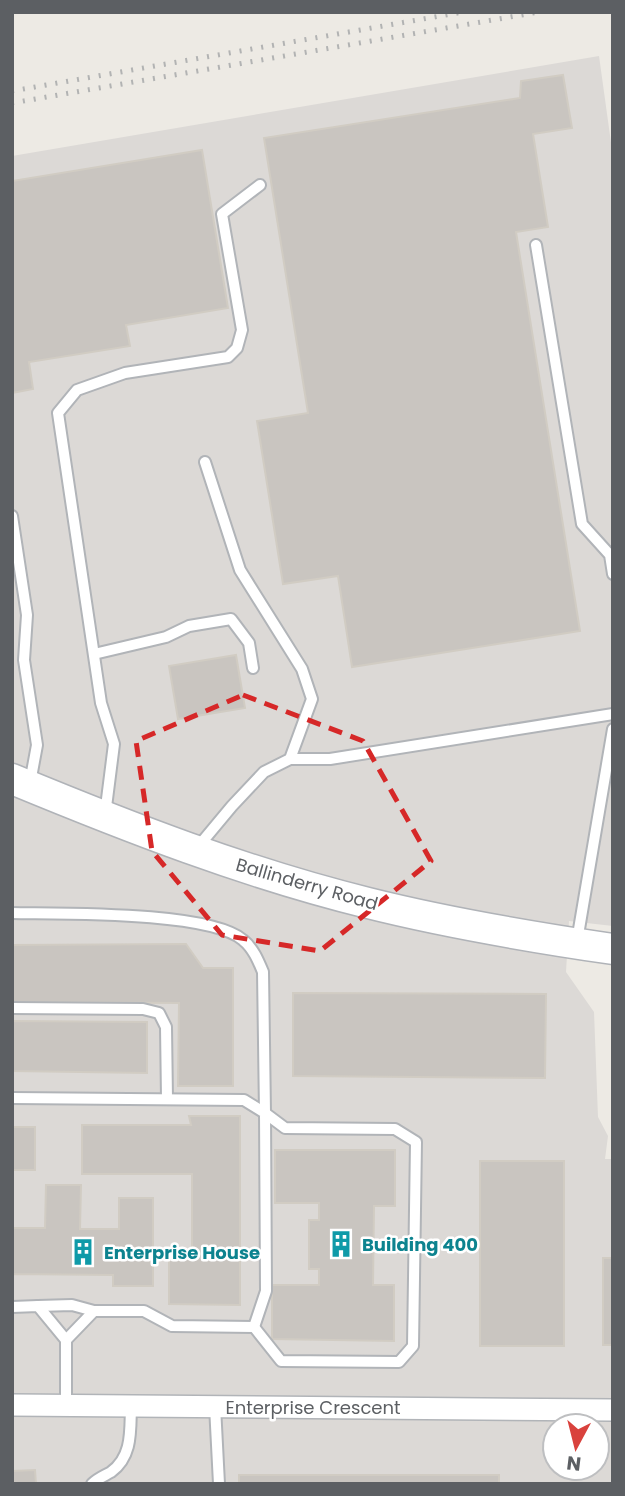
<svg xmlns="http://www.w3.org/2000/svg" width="625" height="1496" viewBox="0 0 625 1496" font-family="Poppins,sans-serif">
  <rect width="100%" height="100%" fill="#edeae4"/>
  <path fill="#dcd9d6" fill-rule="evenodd" d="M599,56L613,157V926L569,921L566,972L594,1012L598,1117L608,1136L605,1159H613V1484H12V156ZM555,1426H597V1468H555Z"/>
  <g fill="#c9c5c0" stroke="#d1ccc3" stroke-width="2">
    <polygon points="563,75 572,128 533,134 548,227 516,232 580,631 352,667 338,576 283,584 257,421 308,413 264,138 520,98 521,81"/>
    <polygon points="202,150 228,308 126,325 130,346 29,362 33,389 12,393 12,181"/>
    <polygon points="236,655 245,708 178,719 169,666"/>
    <polygon points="186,944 203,968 233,968 233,1086 178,1086 179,1003 12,1002 12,945"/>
    <polygon points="293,993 546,994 545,1078 293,1076"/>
    <polygon points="12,1021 147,1022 147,1073 12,1071"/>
    <polygon points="189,1116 240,1116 240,1305 169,1304 169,1258 192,1258 192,1174 82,1174 82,1125 191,1125"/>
    <rect x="12" y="1127" width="23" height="43"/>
    <polygon points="275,1150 395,1150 395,1206 374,1206 373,1285 394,1285 394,1341 272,1339 272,1285 319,1285 319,1269 309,1269 309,1220 319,1220 319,1203 275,1203"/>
    <rect x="480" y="1161" width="84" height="185"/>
    <polygon points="46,1185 81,1185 80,1229 119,1229 119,1198 153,1198 153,1286 113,1286 113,1275 13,1274 12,1286 12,1228 45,1228"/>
    <rect x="603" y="1258" width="10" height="87"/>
    <polygon points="35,1470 36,1484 12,1484 12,1471"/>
    <rect x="239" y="1475" width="260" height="9"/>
  </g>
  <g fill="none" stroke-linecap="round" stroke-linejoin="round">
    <defs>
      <g id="lane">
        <polyline points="536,245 582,524 610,555 613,574"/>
        <polyline points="12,516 27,615 24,660 37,745 30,783"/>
        <polyline points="94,654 166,637 189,626 231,619 249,643 253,668"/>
        <polyline points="290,759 330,759 613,714"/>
        <polyline points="105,815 114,744 101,703 58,413 77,390 125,373 228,357 237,348 242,330 222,214 260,185"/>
        <polyline points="197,848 232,806 264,772 290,759 312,699 302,669 240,570 205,462"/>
        <path d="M12,913C60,914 209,911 243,940C253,948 258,960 263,972L265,1113L285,1128L395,1129L416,1142L413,1346L399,1362L281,1361L254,1327"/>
        <polyline points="577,941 613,729"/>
        <polyline points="12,1008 143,1009 159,1013 166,1027 167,1099"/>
        <polyline points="12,1098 244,1100 265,1113 266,1291 254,1327 172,1326 144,1311 94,1311 66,1340"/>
        <polyline points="38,1306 72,1305 94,1311"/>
        <polyline points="12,1307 38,1306 66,1340 66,1405"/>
        <polyline points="215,1406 219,1484"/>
        <path d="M92,1484C98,1478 104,1476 111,1472C133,1456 130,1430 131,1406"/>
      </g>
      <polyline id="street" points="12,1405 613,1410"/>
      <path id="secondary" d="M12,779C128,827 246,873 368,903C448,923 531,937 613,949"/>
    </defs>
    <use href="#lane" stroke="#b1b4b8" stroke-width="14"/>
    <use href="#street" stroke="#b1b4b8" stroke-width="24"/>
    <use href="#secondary" stroke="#b0b3b8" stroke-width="33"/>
    <use href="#lane" stroke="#fff" stroke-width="10"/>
    <use href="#street" stroke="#fff" stroke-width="21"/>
    <use href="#secondary" stroke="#fff" stroke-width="30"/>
    <g stroke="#b2b3b3" stroke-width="5" stroke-dasharray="2 9" stroke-linecap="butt">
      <polyline points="12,91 463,12"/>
      <polyline points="12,103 539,12"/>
    </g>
  </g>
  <path fill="none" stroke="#d62828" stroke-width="5" stroke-dasharray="14 9" stroke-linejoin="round" d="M243,695L363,741L431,861L320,951L222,935L152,851L136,741Z"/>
  <defs>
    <symbol id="building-bare" viewBox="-9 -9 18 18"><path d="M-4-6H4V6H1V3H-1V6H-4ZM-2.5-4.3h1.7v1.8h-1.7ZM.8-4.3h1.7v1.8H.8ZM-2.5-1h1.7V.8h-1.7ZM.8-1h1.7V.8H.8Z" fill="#0f9aa8" stroke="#fff" stroke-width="2.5" paint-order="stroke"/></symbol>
  </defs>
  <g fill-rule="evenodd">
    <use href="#building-bare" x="322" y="1225" width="38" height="38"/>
    <use href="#building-bare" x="64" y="1233" width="38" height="38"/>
  </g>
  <g text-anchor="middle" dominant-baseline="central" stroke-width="5" stroke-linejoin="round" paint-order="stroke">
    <g font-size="18" fill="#5c5f63" stroke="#fff">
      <text transform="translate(307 884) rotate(16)">Ballinderry Road</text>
      <text x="313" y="1407">Enterprise Crescent</text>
    </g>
    <g font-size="18" font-weight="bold" fill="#0d838f" stroke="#fff" text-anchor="start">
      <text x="362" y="1244">Building 400</text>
      <text x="104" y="1252">Enterprise House</text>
    </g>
  </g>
  <rect width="625" height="1496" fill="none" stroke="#5c5f63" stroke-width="28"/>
  <g transform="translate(576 1447) rotate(187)"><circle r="33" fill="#ffffff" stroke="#bebfc1" stroke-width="2"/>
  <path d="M0-5L12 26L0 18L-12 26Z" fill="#d9423d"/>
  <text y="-10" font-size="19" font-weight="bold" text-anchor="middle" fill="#5c5f63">N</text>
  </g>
</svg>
